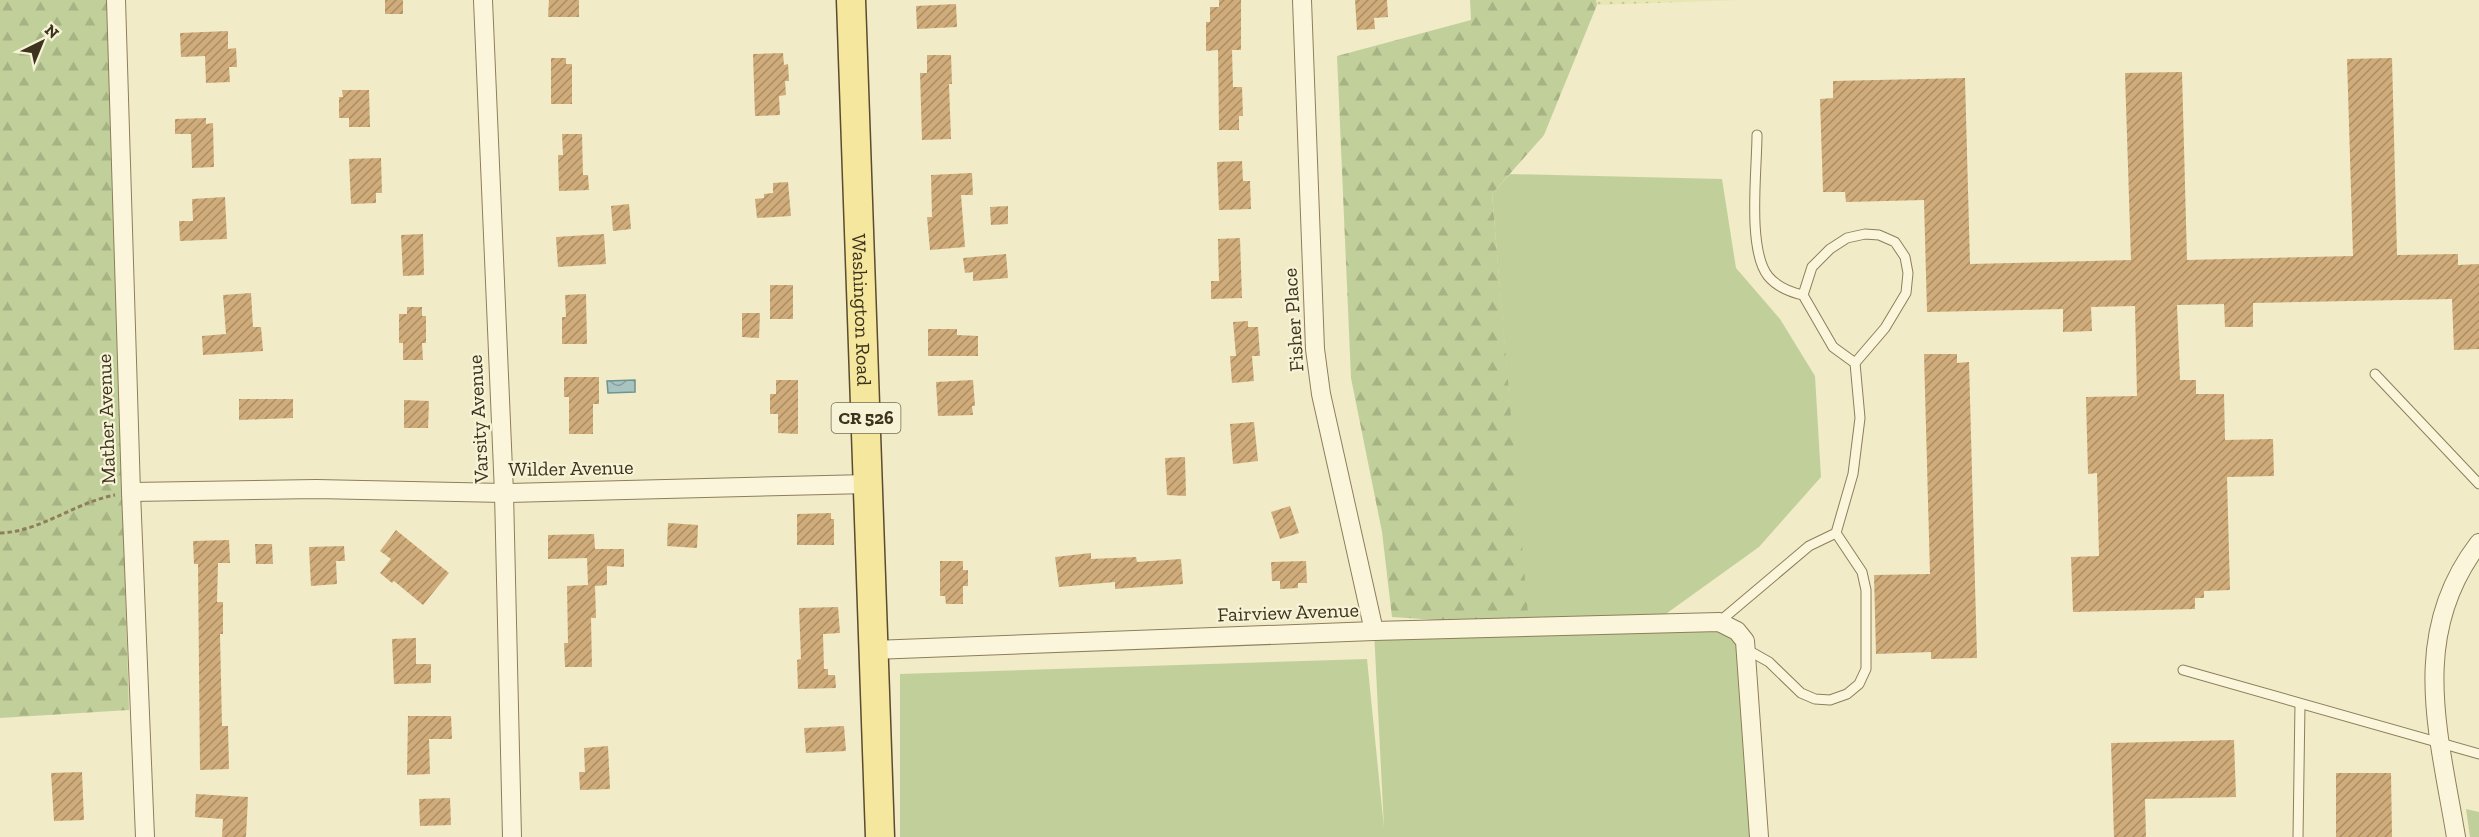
<svg xmlns="http://www.w3.org/2000/svg" width="2479" height="837" viewBox="0 0 2479 837" font-family="'Zilla Slab',serif">
  <defs>
    <pattern id="farmland-dots" width="8" height="8" patternUnits="userSpaceOnUse" patternTransform="scale(1.5)"><rect width="8" height="8" fill="#e7e7b4"/><path d="M2 2h.1M6 6h.1" fill="none" stroke="#c7c79a" stroke-width="1.8" stroke-linecap="round"/></pattern>
    <pattern id="forest-firs" width="22" height="20" patternUnits="userSpaceOnUse" patternTransform="scale(1.5)"><rect width="22" height="20" fill="#c1d09a"/><path d="M5 1l3.5 6h-7zM16 11l3.5 6h-7z" fill="#a7b384"/></pattern>
    <pattern id="water-waves" width="16" height="10" patternUnits="userSpaceOnUse" patternTransform="scale(1.5)"><rect width="16" height="10" fill="#a8c4c0"/><path d="M0 5q4-4 8 0t8 0" fill="none" stroke="#8aa09b"/></pattern>
    <pattern id="building-hatch" width="6" height="6" patternUnits="userSpaceOnUse" patternTransform="scale(1.5)"><rect width="6" height="6" fill="#d0ac7b"/><path d="M-1 1l2-2M0 6l6-6M5 7l2-2" fill="none" stroke="#aa8d64"/></pattern>
  </defs>
  <rect width="100%" height="100%" fill="#f1ebc7"/>
  <polygon fill="url(#farmland-dots)" points="1596,0 1739,0 1597,5"/>
  <g fill="#c1d09a">
    <polygon points="1510,174 1722,179 1736,268 1780,319 1815,376 1821,477 1759,547 1656,621 1737,631 1761,837 900,837 900,674 1367,659 1384,828 1374,631 1528,626 1492,194"/>
    <polygon points="2466,809 2479,812 2479,837 2470,837"/>
  </g>
  <g fill="url(#forest-firs)">
    <polygon points="0,0 107,0 129,710 0,718"/>
    <polygon points="1470,0 1596,0 1597,5 1544,135 1492,194 1529,626 1392,617 1382,532 1351,378 1337,56 1471,20"/>
  </g>
  <polygon fill="url(#water-waves)" stroke="#6e9390" stroke-width="1.5" points="635,380 635,392 608,393 607,381"/>
  <g fill="url(#building-hatch)">
    <rect x="385" y="0" width="18" height="14"/>
    <polygon points="549,0 579,0 579,17 548,17"/>
    <polygon points="1219,0 1241,0 1241,50 1232,50 1233,87 1242,87 1243,116 1239,116 1239,130 1219,130 1218,50 1206,51 1206,22 1210,22 1210,7 1219,7"/>
    <polygon points="1355,0 1387,0 1388,17 1374,18 1375,29 1357,30"/>
    <polygon points="956,4 957,27 917,29 916,6"/>
    <polygon points="228,31 228,49 236,48 237,67 229,67 230,82 206,83 205,56 181,57 180,33"/>
    <polygon points="783,53 784,65 788,64 789,81 785,81 786,95 779,96 780,115 755,116 753,54"/>
    <polygon points="927,55 951,55 952,84 949,84 951,139 922,140 920,73 927,73"/>
    <polygon points="551,58 566,58 566,64 572,64 572,104 551,104"/>
    <polygon points="2392,58 2397,255 2458,254 2458,265 2479,264 2479,349 2454,350 2452,299 2253,303 2253,327 2225,327 2224,304 2177,305 2180,380 2196,380 2196,394 2224,394 2225,440 2273,439 2274,476 2227,477 2230,590 2204,591 2204,598 2195,598 2195,609 2073,612 2071,557 2099,556 2097,473 2088,474 2086,397 2137,396 2135,306 2091,307 2092,331 2063,332 2063,309 1927,312 1924,200 1846,202 1845,192 1823,192 1820,99 1833,98 1833,81 1965,78 1970,264 2131,260 2125,73 2182,72 2187,260 2353,256 2347,59"/>
    <polygon points="342,90 369,90 370,127 349,127 349,118 339,118 339,97 343,97"/>
    <polygon points="206,118 206,124 213,123 214,167 192,168 191,134 175,134 175,119"/>
    <polygon points="562,134 582,134 583,175 588,175 589,190 559,191 558,155 563,155"/>
    <polygon points="381,158 382,193 376,193 376,203 351,204 349,159"/>
    <polygon points="1242,161 1243,181 1250,181 1251,209 1219,210 1217,162"/>
    <polygon points="972,173 973,195 961,195 965,247 930,250 927,217 932,217 931,175"/>
    <polygon points="788,182 791,216 757,218 755,199 764,198 764,194 773,193 773,183"/>
    <polygon points="225,197 227,239 180,241 179,221 193,221 192,199"/>
    <polygon points="629,204 631,229 613,231 611,206"/>
    <polygon points="1008,206 1008,224 991,225 990,207"/>
    <polygon points="423,234 424,275 403,276 401,235"/>
    <polygon points="604,234 606,264 558,267 556,237"/>
    <polygon points="1240,238 1242,298 1211,299 1211,281 1219,281 1218,239"/>
    <polygon points="1006,254 1008,278 973,281 973,272 965,273 963,258"/>
    <rect x="770" y="285" width="23" height="34"/>
    <polygon points="251,293 253,327 261,327 263,351 203,355 202,336 226,334 223,295"/>
    <polygon points="586,294 587,344 562,344 562,317 566,317 565,295"/>
    <polygon points="407,307 422,307 422,316 426,316 426,343 422,343 423,360 403,360 403,343 399,343 399,314 407,314"/>
    <polygon points="742,313 760,313 759,338 742,337"/>
    <polygon points="1248,321 1248,327 1258,327 1260,356 1252,356 1254,381 1232,383 1230,356 1236,356 1233,322"/>
    <polygon points="928,329 957,329 957,335 978,336 978,356 928,356"/>
    <polygon points="1924,354 1957,354 1957,363 1969,362 1977,658 1931,659 1931,652 1876,654 1874,575 1930,574"/>
    <polygon points="564,377 599,377 599,404 593,404 593,434 569,434 569,397 564,397"/>
    <polygon points="776,380 798,380 798,434 778,433 778,414 770,414 770,394 776,394"/>
    <polygon points="973,380 975,406 972,406 973,415 938,416 936,382"/>
    <polygon points="239,399 293,399 293,418 239,420"/>
    <polygon points="404,400 429,401 428,428 404,428"/>
    <polygon points="1254,422 1258,461 1233,464 1230,424"/>
    <polygon points="1185,457 1186,496 1167,495 1165,458"/>
    <polygon points="1290,506 1299,533 1280,539 1271,512"/>
    <polygon points="831,513 831,519 834,519 834,545 797,545 797,514"/>
    <polygon points="668,523 698,525 697,548 667,546"/>
    <polygon points="396,530 449,573 423,605 394,581 392,583 380,573 391,559 380,551"/>
    <polygon points="594,534 595,549 624,549 624,567 607,566 607,585 595,586 596,618 591,618 592,667 565,667 564,643 568,643 567,586 588,585 587,558 548,559 548,535"/>
    <polygon points="229,540 230,563 218,563 217,602 223,602 223,634 220,634 222,726 228,726 229,769 200,770 198,564 194,564 193,541"/>
    <polygon points="255,544 272,544 273,564 256,564"/>
    <polygon points="344,546 345,561 336,561 337,584 311,586 309,547"/>
    <polygon points="1091,553 1091,559 1136,557 1137,562 1181,559 1183,584 1115,589 1115,582 1059,587 1055,557"/>
    <polygon points="940,561 963,561 963,570 968,570 968,586 963,586 963,604 946,604 945,596 940,596"/>
    <polygon points="1306,561 1307,583 1298,583 1298,588 1280,589 1280,581 1272,581 1271,562"/>
    <polygon points="838,607 840,633 823,634 824,669 828,669 828,675 835,675 836,688 798,689 797,660 801,659 799,608"/>
    <polygon points="416,638 416,664 431,664 431,683 394,684 392,639"/>
    <polygon points="408,716 451,716 452,739 429,739 430,774 407,775"/>
    <polygon points="844,726 846,751 806,753 804,728"/>
    <polygon points="2234,740 2236,797 2145,799 2146,837 2114,837 2111,743"/>
    <polygon points="608,746 610,789 580,790 579,772 585,772 584,748"/>
    <polygon points="82,772 84,820 54,821 51,773"/>
    <polygon points="2336,773 2391,773 2392,837 2336,837"/>
    <polygon points="196,794 248,797 246,837 222,837 223,819 195,817"/>
    <polygon points="450,798 451,825 420,826 419,799"/>
  </g>
  <g fill="none" stroke-linecap="round" stroke-linejoin="round">
    <defs>
      <g id="service">
        <polyline points="1803,295 1812,267 1830,249 1847,238 1865,234 1879,235 1895,242 1905,257 1908,273 1906,293 1885,328 1855,363"/>
        <polyline points="2375,374 2479,484"/>
        <path d="M1719,622L1809,546L1836,533L1853,474L1860,418L1855,363L1833,347L1803,295C1790,292 1777,287 1768,276C1747,249 1757,170 1757,135"/>
        <polyline points="1746,649 1769,662 1801,693 1815,699 1830,700 1847,694 1859,684 1866,669 1866,590 1862,572 1836,533"/>
        <polyline points="2183,670 2479,754"/>
        <polyline points="2298,837 2300,704"/>
      </g>
      <g id="minor">
        <polyline points="116,0 131,492 145,837"/>
        <polyline points="483,0 504,493 512,837"/>
        <polyline points="1302,0 1315,349 1321,394 1374,631"/>
        <polyline points="131,492 316,489 504,493 868,484"/>
        <polyline points="873,650 1374,631 1719,622 1737,631 1745,641 1759,837"/>
        <path d="M2456,837C2439,734 2408,635 2479,543"/>
      </g>
      <g id="primary">
        <path id="s1" d="M851,0L880,837"/>
      </g>
    </defs>
    <use href="#service" stroke="#8e7e5b" stroke-width="11"/>
    <use href="#minor" stroke="#8e7e5b" stroke-width="20"/>
    <use href="#primary" stroke="#5b4b2f" stroke-width="31"/>
    <path stroke="#8e7e5b" stroke-width="3" stroke-dasharray="4.5 3" stroke-linecap="butt" d="M0,533C40,532 76,502 115,495"/>
    <use href="#service" stroke="#fbf6db" stroke-width="9"/>
    <use href="#minor" stroke="#fbf6db" stroke-width="18"/>
    <use href="#primary" stroke="#f5e79e" stroke-width="28"/>
  </g>
  <g text-anchor="middle" dominant-baseline="central" stroke-width="4.5" stroke-linejoin="round" paint-order="stroke">
    <rect fill="#f7f3d7" stroke="#756d56" stroke-width="1.5" x="831.5" y="403" width="69" height="30" rx="4.5"/>
    <g font-size="18" font-weight="bold" fill="#3d331f">
      <text x="866" y="418">CR 526</text>
    </g>
    <g font-size="20" fill="#3d331f" stroke="#f7f3d7">
      <text stroke="none"><textPath href="#s1" startOffset="310">Washington Road</textPath></text>
      <text transform="translate(1293 320) rotate(-94)">Fisher Place</text>
      <text transform="translate(106 419) rotate(-92)">Mather Avenue</text>
      <text transform="translate(478 419) rotate(-93)">Varsity Avenue</text>
      <text transform="translate(571 468) rotate(-1)">Wilder Avenue</text>
      <text transform="translate(1288 612) rotate(-2)">Fairview Avenue</text>
    </g>
  </g>
  <g transform="translate(42 42) rotate(43)" stroke="#f7f3d7" stroke-width="4.5" paint-order="stroke">
  <path d="M0-4.5L10 22L0 15L-10 22Z" fill="#3d331f"/>
  <text y="-9" font-size="16" font-weight="bold" text-anchor="middle" fill="#3d331f">N</text>
  </g>
</svg>
